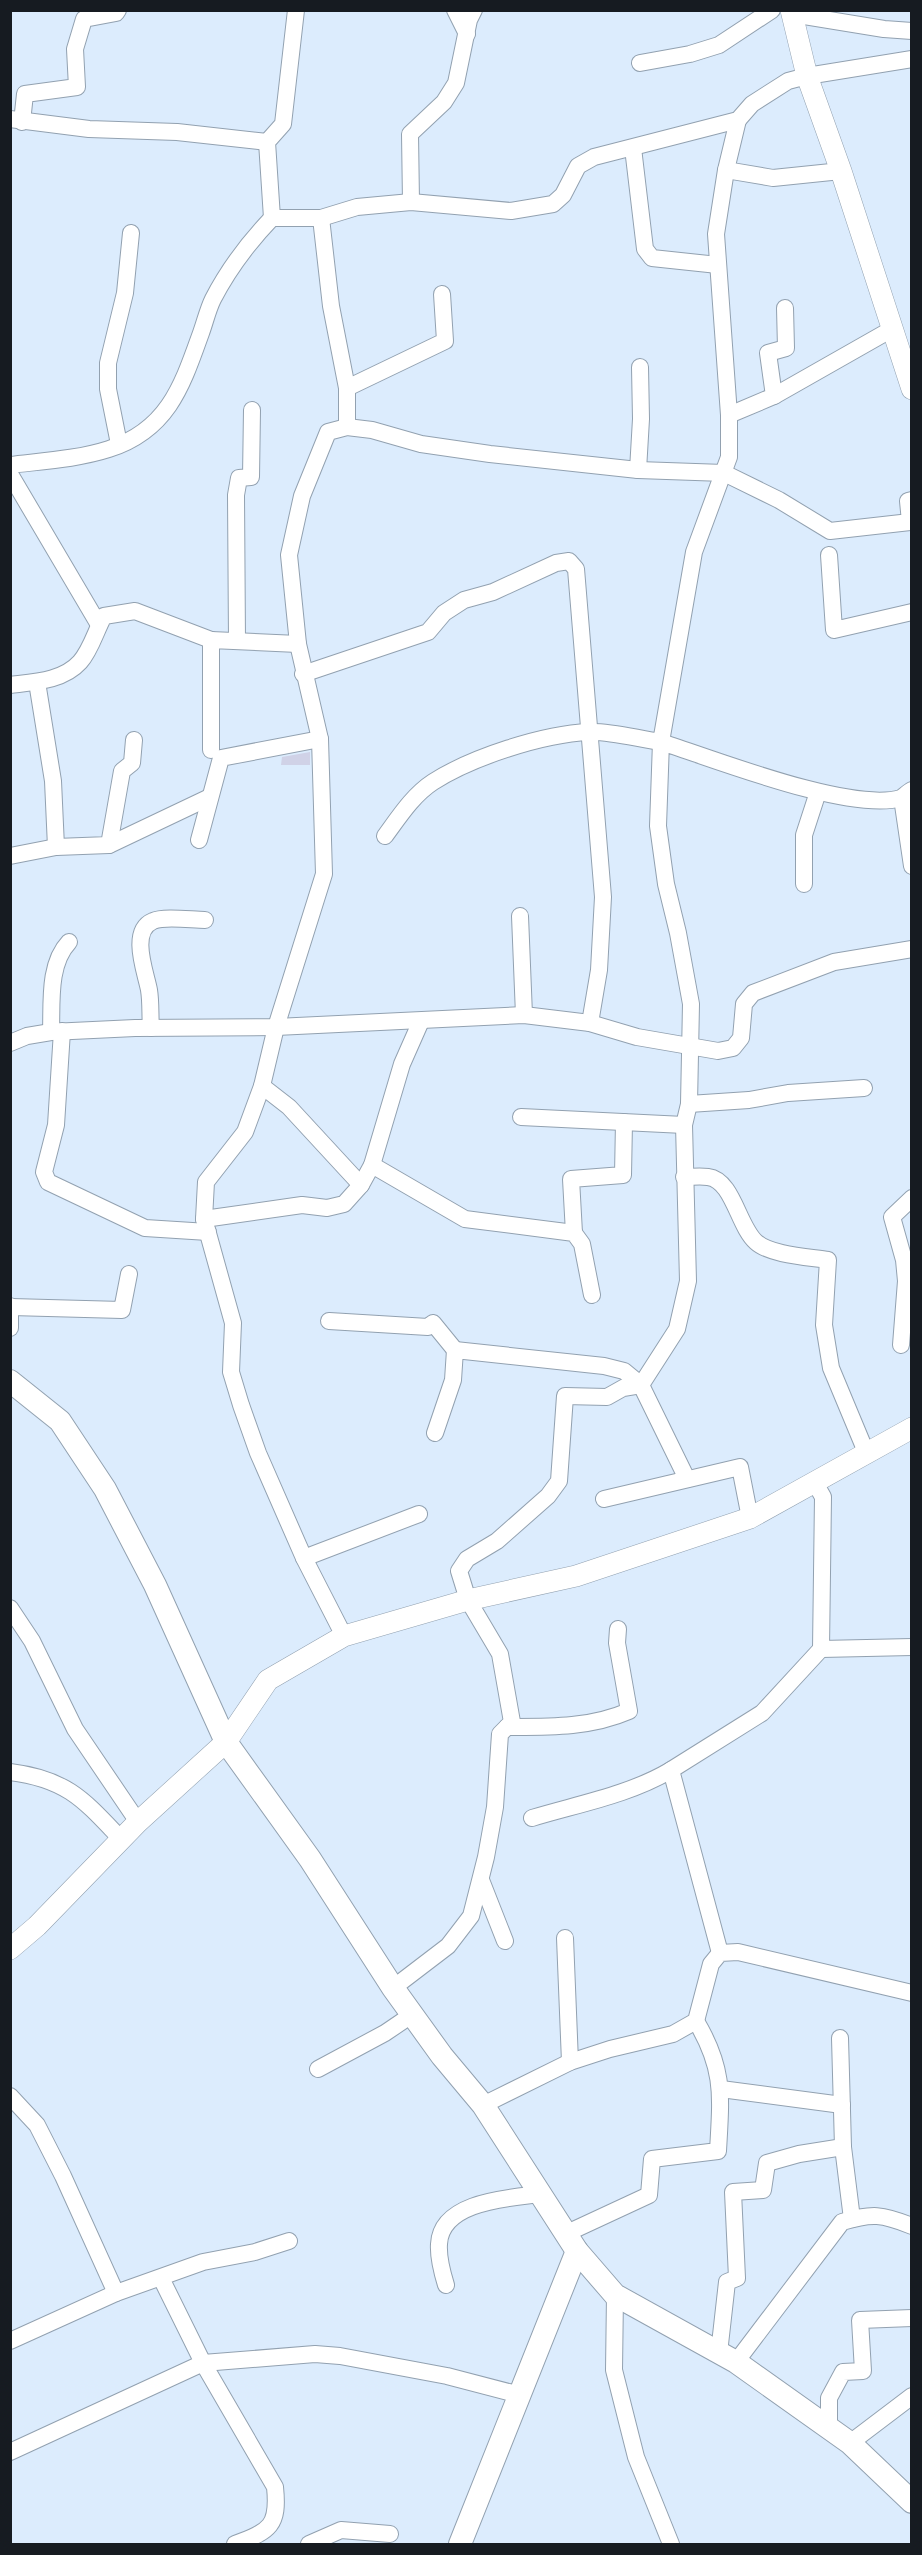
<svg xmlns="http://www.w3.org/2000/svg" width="922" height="2555" viewBox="0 0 922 2555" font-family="'Fira Sans Condensed',sans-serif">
  <rect width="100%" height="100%" fill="#dcecfd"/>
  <polygon fill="#d0d2e7" points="310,752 310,765 281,765 282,757"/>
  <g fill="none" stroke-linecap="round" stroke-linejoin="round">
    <defs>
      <g id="minor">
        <polyline points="455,10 467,34"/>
        <polyline points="794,10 792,14 884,29 912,31"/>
        <polyline points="640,63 690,54 719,45 772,10"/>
        <polyline points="10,119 89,129 177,132 267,142"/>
        <polyline points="22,122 25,94 77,87 75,49 84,19 116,13 118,10"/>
        <polyline points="633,148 645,249 652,258 718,265"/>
        <polyline points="726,170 773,178 841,171"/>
        <polyline points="411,202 410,134 444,102 456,83 469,20 474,10"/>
        <polyline points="272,218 267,142 283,124 296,10"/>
        <polyline points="321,218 331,306 347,388 347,427"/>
        <polyline points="347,388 445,341 442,294"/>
        <polyline points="774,396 892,329"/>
        <polyline points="729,415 774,396 768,353 786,348 785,308"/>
        <polyline points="119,444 108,389 108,363 125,293 131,233"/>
        <path d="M10,465C43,461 78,459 109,449C168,430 182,386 201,333C205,322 208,309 213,299C228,270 250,241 272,218H321L357,207L411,202L511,211L553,204L563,195L578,166L594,157L738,120L752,104L788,81L807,76L912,59"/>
        <polyline points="638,470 641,419 640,367"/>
        <polyline points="10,474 99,625"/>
        <polyline points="829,555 834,630 912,612"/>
        <polyline points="237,641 236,495 239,478 251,477 252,410"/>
        <polyline points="303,674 428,632 444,613 464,600 493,592 556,563 569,561 576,569 603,897 599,970 590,1023"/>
        <polyline points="37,682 53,781 56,847"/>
        <path d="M10,685C34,682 63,681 80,662C91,650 96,630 104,616L135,611L211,640"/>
        <polyline points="211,750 211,640 298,644"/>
        <polyline points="902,798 912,866"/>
        <path d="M385,836C399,817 413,795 433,782C472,757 543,734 589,732C612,731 638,739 661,742L694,552L729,457V415L716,234L726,170L738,120"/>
        <polyline points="199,840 221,758 320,739"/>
        <polyline points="109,845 210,797"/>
        <polyline points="10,856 56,847 109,845 122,771 132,763 134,740"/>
        <polyline points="804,884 804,835 818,792"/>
        <polyline points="520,916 524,1015"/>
        <path d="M151,1028C150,1016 151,1002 149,990C146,973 129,931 153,921C164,916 192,920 205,920"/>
        <polyline points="62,1031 56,1125 44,1172 48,1182 145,1228 208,1232"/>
        <path d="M51,1032C52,1003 48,964 69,942"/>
        <polyline points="10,1043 27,1036 51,1032 135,1028 276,1027 524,1015 590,1023 637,1037 718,1051 733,1048 741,1038 744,1004 753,993 834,962 912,949"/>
        <polyline points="262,1086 289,1107 361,1185"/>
        <polyline points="689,1104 749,1100 788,1093 864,1088"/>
        <polyline points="521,1117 684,1125"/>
        <polyline points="372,1165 465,1219 574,1233 582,1244 592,1295"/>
        <path d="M684,1177C692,1177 700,1176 708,1177C733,1180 738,1226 756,1242C770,1255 809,1257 828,1260L824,1325L831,1368L866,1452"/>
        <polyline points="204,1219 302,1205 327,1208 344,1204 361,1185 372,1165 402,1064 421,1021"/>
        <polyline points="574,1233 571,1179 623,1175 624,1122"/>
        <polyline points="10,1306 10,1328"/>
        <polyline points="11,1307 122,1310 129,1274"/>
        <polyline points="329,1321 428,1327 433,1323 455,1350"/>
        <polyline points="901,1345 906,1281 904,1260 892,1217 912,1198"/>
        <polyline points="435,1433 453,1380 455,1350 604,1366 624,1371 641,1385 687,1479"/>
        <polyline points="814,1481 823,1497 821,1649 912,1647"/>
        <polyline points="604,1499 740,1467 750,1518"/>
        <polyline points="304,1558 419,1514"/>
        <polyline points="10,1608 32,1641 75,1729 138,1822"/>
        <polyline points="344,1636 304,1558 258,1453 241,1405 231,1372 233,1323 204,1219 206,1182 245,1132 262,1086 276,1027 324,874 320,739 298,644 289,555 302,496 328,432 347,427 372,430 421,444 490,454 638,470 724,473 779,500 830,531 910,522 908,501 912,500"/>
        <path d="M507,1727C549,1727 590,1728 629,1711L617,1643L618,1629"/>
        <path d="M10,1772C67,1779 84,1800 121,1839"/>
        <path d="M532,1818C578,1804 629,1795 671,1770"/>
        <polyline points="481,1880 505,1941"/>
        <polyline points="565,1938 570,2062"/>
        <polyline points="720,1953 671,1770 762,1713 821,1649"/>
        <path d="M393,1988L448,1946L471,1916L486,1857L495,1807L500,1734L512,1722L500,1654L468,1600L459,1571L467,1559L497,1541L548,1496L559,1481L565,1396L607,1397L623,1388L641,1385L677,1329L688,1281L684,1125L689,1104L691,1004L678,933L666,884L658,826L661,742C714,759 851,813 901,798C904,796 908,792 912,790"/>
        <polyline points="840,2038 843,2147 852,2219"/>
        <polyline points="318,2069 385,2033 413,2014"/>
        <polyline points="721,2089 842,2105"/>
        <polyline points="10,2096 37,2125 63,2176 116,2293"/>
        <polyline points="483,2105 570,2062 610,2049 673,2034 696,2021 711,1964 720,1953 738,1952 912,1993"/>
        <path d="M565,2234L649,2195L652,2159L718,2151C721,2096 725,2070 696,2021"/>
        <path d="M161,2278L203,2363L275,2487C279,2526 270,2531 235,2544"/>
        <path d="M446,2285C442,2272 438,2258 439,2244C441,2201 510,2198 540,2194"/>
        <polyline points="615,2295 614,2370 636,2457 671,2544"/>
        <polyline points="10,2341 116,2293 203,2262 255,2252 289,2241"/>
        <polyline points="719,2353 727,2282 737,2278 733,2192 763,2190 767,2163 799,2154 843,2147"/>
        <path d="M736,2362L842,2222C872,2213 882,2214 912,2226"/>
        <polyline points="829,2428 829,2398 843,2372 863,2371 860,2320 912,2318"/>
        <polyline points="850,2443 912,2396"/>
        <polyline points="10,2452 203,2363 315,2354 340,2356 447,2376 520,2395"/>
        <polyline points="309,2544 341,2530 390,2534"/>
      </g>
      <g id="tertiary">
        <polyline points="791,10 807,76 841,171 912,389"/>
        <polyline points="10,1949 37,1926 138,1822 226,1742 268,1680 344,1636 468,1600 576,1576 750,1518 912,1428"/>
      </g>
      <g id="secondary">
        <polyline points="10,1381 60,1421 105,1489 155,1585 226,1742 310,1859 393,1988 442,2056 483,2105 577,2251 615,2295 736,2362 850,2443 912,2502"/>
        <polyline points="460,2544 577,2251"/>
      </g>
    </defs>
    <use href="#minor" stroke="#92a1b0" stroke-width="18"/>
    <use href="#tertiary" stroke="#92a1b0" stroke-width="22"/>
    <use href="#secondary" stroke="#92a1b0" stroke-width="24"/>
    <use href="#minor" stroke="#fff" stroke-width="16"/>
    <use href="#tertiary" stroke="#fff" stroke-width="21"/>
    <use href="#secondary" stroke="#fff" stroke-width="22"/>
  </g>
  <rect width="922" height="2555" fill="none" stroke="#161b21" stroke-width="24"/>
</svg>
